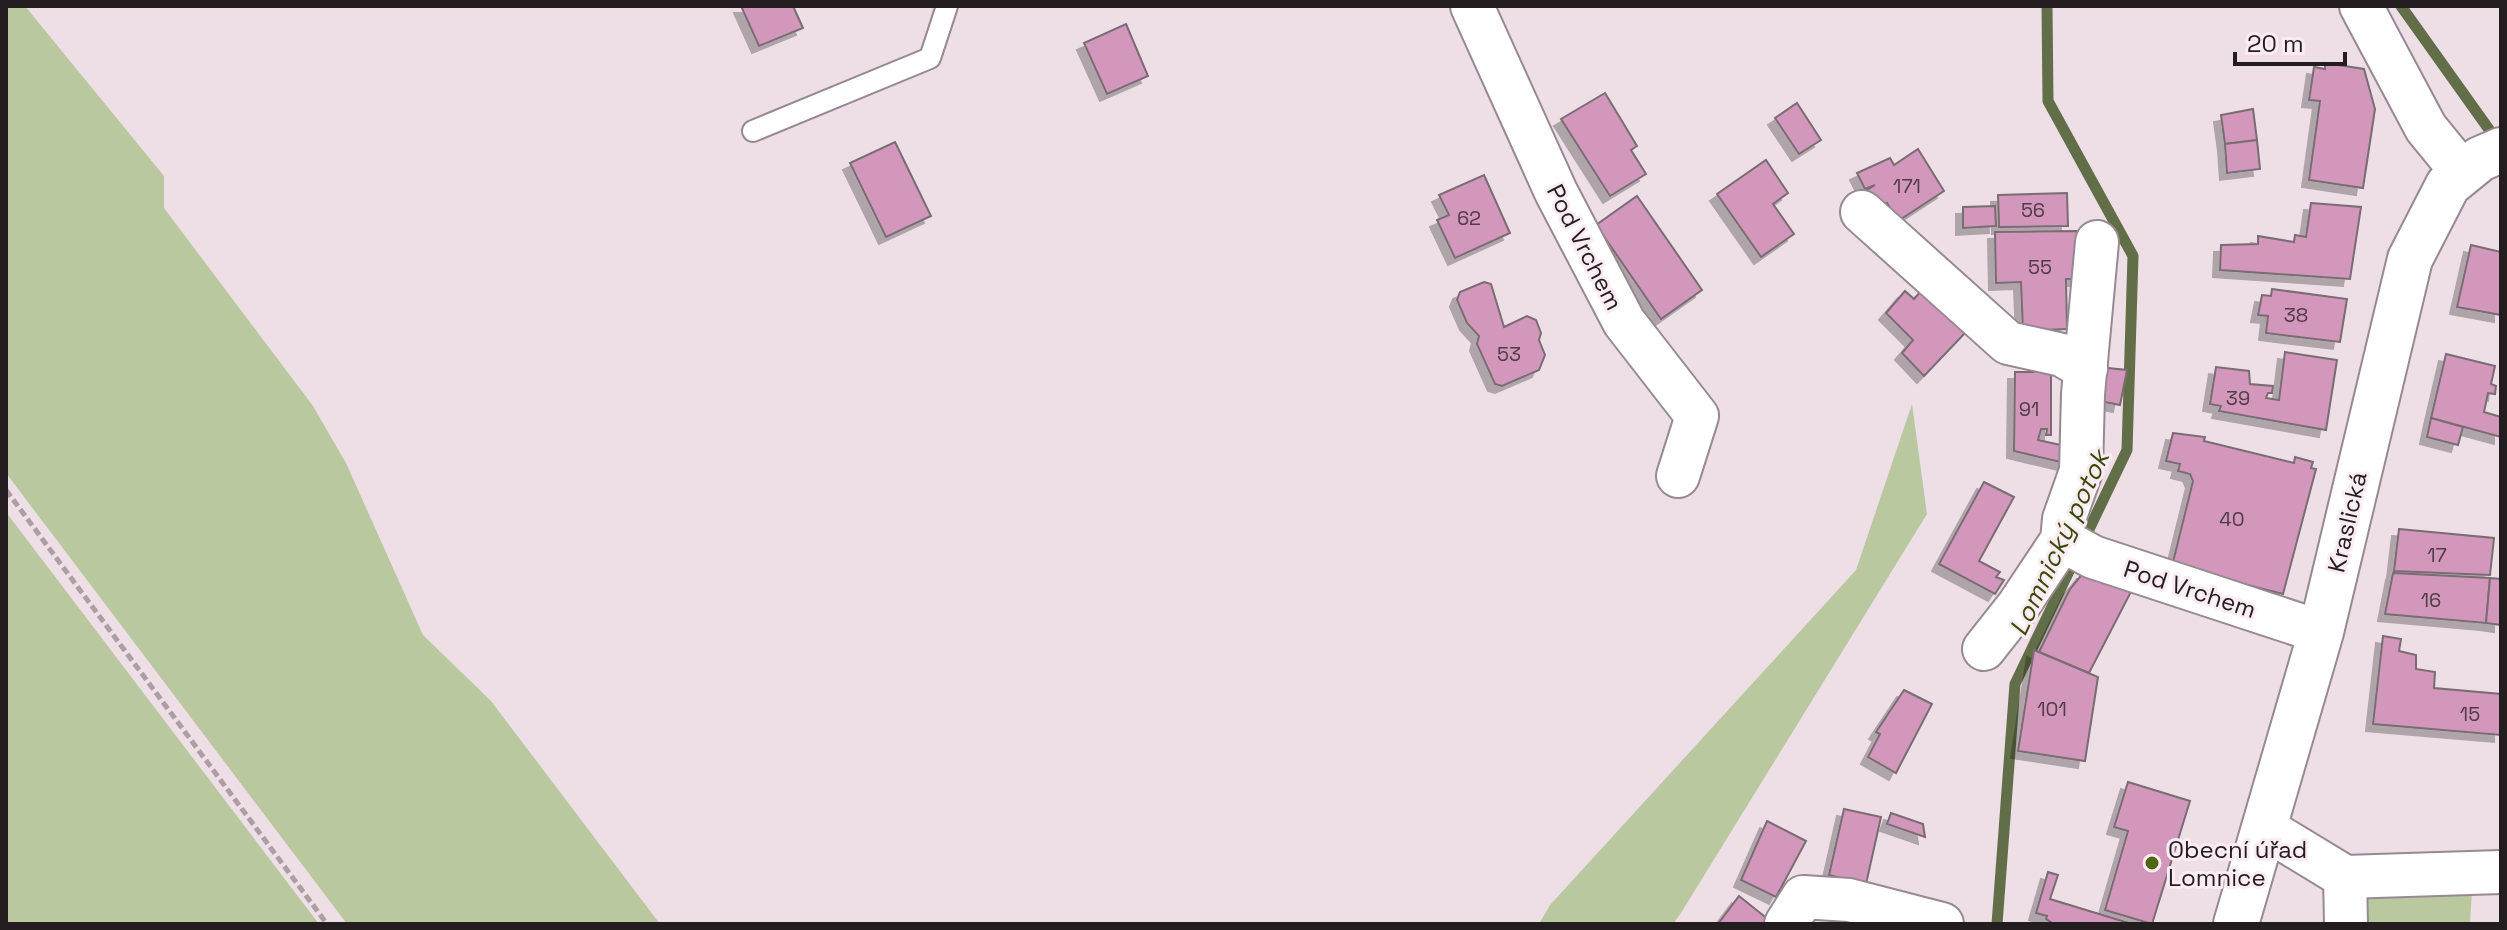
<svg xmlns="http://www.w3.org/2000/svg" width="2507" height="930" viewBox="0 0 2507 930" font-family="'Space Grotesk',sans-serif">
  <defs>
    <filter id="shadow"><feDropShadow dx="-7" dy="7" stdDeviation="0" flood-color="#0004"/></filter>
  </defs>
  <rect width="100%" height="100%" fill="#eedfe7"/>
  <g fill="#bac8a0">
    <polygon points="6,6 25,6 164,176 164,208 313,406 346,463 423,635 491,701 660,924 347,924 6,473"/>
    <polygon points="1912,404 1927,514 1681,913 1673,924 1539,924 1550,905 1856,570"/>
    <polygon points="6,512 9,516 319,924 6,924"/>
    <polygon points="2367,890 2472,890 2470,924 2368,924"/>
  </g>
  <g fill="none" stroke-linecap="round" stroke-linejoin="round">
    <g stroke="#626e47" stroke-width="11">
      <polyline points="2401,6 2498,142"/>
      <polyline points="1997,924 2015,684 2127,450 2133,256 2048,101 2047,6"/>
    </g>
  </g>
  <g fill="#d297ba" stroke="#796c73" stroke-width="2" filter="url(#shadow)">
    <polygon points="741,6 793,6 803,28 759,46"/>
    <polygon points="1126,24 1148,76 1107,94 1084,43"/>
    <polygon points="2325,63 2364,69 2375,109 2363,188 2309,180 2320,101 2309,100 2314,67 2325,69"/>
    <polygon points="1605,93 1637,146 1631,150 1646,174 1610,196 1561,119"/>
    <polygon points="1797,103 1821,140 1799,154 1775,118"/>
    <polygon points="2253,109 2257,140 2225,144 2221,115"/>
    <polygon points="2257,140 2260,169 2227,173 2225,144"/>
    <polygon points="895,142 931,216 886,237 850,163"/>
    <polygon points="1918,149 1944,191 1898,221 1887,203 1879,208 1867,190 1875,185 1865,189 1857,173 1890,158 1894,165"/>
    <polygon points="1766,160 1788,193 1773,204 1794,234 1761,257 1717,194"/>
    <polygon points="1484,175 1510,233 1455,258 1437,220 1449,215 1439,195"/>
    <polygon points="2067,193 2068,226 1999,227 1998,195"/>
    <polygon points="1637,196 1702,290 1661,319 1596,225"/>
    <polygon points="2311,203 2361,207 2350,279 2220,270 2221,245 2258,244 2258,236 2294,242 2295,235 2306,237"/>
    <polygon points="1995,206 1996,226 1963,228 1963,207"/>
    <polygon points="2077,231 2077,279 2066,279 2067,329 2023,331 2021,282 1996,283 1995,232"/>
    <polygon points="2471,245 2501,252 2501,315 2457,307"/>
    <polygon points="1484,282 1491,284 1504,327 1527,316 1536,320 1541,333 1539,340 1545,355 1539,370 1502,386 1495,384 1477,344 1479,336 1467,323 1457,300 1460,292"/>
    <polygon points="2272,289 2347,299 2340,342 2266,333 2268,316 2258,315 2262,295 2271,296"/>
    <polygon points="1922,290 1965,333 1924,376 1902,353 1913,340 1886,313 1905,291 1914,299"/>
    <polygon points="2285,352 2337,360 2326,430 2219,411 2221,406 2210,404 2216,367 2249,371 2250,384 2273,386 2272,393 2268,393 2266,398 2279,400"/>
    <polygon points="2446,354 2495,366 2491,384 2496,386 2495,394 2488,393 2484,412 2501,417 2501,437 2431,418"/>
    <polygon points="2098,367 2127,370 2120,405 2095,400"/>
    <polygon points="2015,372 2051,372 2051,435 2046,435 2047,429 2041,429 2038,440 2070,447 2069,464 2014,451"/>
    <polygon points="2431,418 2463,427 2458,445 2427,437"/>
    <polygon points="2173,433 2205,437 2204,441 2294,463 2295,457 2313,462 2311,468 2316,469 2283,594 2172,566 2193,481 2190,474 2178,471 2180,464 2166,461"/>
    <polygon points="1984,482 2014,497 1979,561 2000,572 1996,577 2004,580 1995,594 1939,564"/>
    <polygon points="2399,529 2494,538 2490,575 2394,571"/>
    <polygon points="2084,572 2134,586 2089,673 2039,652 2070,589"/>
    <polygon points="2393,573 2490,578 2486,623 2385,614"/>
    <polygon points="2490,578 2501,579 2501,625 2486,623"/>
    <polygon points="2383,636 2401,639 2399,651 2416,655 2416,669 2435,672 2434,688 2501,694 2501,735 2373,724"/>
    <polygon points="2034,650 2098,677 2085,761 2018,751"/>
    <polygon points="1904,690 1932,704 1896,773 1868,757 1880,734 1876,732"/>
    <polygon points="2128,782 2190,801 2152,924 2105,910 2128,831 2114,827"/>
    <polygon points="1844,809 1881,817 1866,884 1829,875"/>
    <polygon points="1891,813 1923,824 1925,837 1887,824"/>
    <polygon points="1767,821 1806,841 1776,897 1741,880"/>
    <polygon points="2048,872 2058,875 2050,899 2132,924 2054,924 2046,919 2047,916 2036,913"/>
    <polygon points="1739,896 1774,924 1718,924"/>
  </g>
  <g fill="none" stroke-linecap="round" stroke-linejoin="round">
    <defs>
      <polyline id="lane" points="753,131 930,58 947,6"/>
      <g id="street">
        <polyline points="1472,6 1556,192 1624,322 1697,416 1678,476"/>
        <polyline points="2361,6 2426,128 2462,172"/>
        <polyline points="1862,212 2008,343 2062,355 2086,369"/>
        <polyline points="2062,540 2093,557 2321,632"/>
        <polyline points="1984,649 2018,606 2062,540 2064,519 2081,471 2083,394 2097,242"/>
        <polyline points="2266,829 2345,877 2346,924"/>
        <polyline points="2345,877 2501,872"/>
        <polyline points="1786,924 1803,897 1849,900 1942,924"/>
      </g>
      <polyline id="secondary" points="2236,924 2321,632 2410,259 2448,185 2480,159 2501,150"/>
    </defs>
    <use href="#lane" stroke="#978991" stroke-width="24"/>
    <use href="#street" stroke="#978991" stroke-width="46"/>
    <use href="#secondary" stroke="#978991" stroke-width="48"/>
    <polyline stroke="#ab9fa5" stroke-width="5" stroke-dasharray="8 4" stroke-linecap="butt" points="6,490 327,924"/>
    <use href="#lane" stroke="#fff" stroke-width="20"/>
    <use href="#street" stroke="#fff" stroke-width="42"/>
    <use href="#secondary" stroke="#fff" stroke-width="44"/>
  </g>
  <circle fill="#4e6512" stroke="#fbecf4" stroke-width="3" cx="2152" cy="863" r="8"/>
  <g text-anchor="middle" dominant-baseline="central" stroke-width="6" stroke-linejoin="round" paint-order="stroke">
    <g font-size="20" fill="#4f3c46">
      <text x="1907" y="186">171</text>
      <text x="2033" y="210">56</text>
      <text x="1469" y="218">62</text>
      <text x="2040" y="267">55</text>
      <text x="2296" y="315">38</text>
      <text x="1509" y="354">53</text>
      <text x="2238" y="398">39</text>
      <text x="2029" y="409">91</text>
      <text x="2232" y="519">40</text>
      <text x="2437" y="555">17</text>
      <text x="2431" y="600">16</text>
      <text x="2052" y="709">101</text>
      <text x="2470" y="714">15</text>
    </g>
    <g font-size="24" fill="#231d20" stroke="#fbecf4">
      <text transform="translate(1585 247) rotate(63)">Pod Vrchem</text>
      <text transform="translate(2347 522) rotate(-77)">Kraslická</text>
      <text transform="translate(2190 589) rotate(18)">Pod Vrchem</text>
    </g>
    <g font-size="24" fill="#231d20" stroke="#fbecf4" text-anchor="start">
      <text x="2168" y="849">Obecní úřad<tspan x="2168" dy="28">Lomnice</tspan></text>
    </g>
    <g font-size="26" font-style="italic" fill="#384a06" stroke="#fbecf4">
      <text transform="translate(2059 543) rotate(-65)">Lomnický potok</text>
    </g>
  </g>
  <rect width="2507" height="930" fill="none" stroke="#231d20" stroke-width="16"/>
  <path d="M2235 52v12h110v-12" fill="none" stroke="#231d20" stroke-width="4"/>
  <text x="2247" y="52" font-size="24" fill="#231d20" stroke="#fbecf4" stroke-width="6" paint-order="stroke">20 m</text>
</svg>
